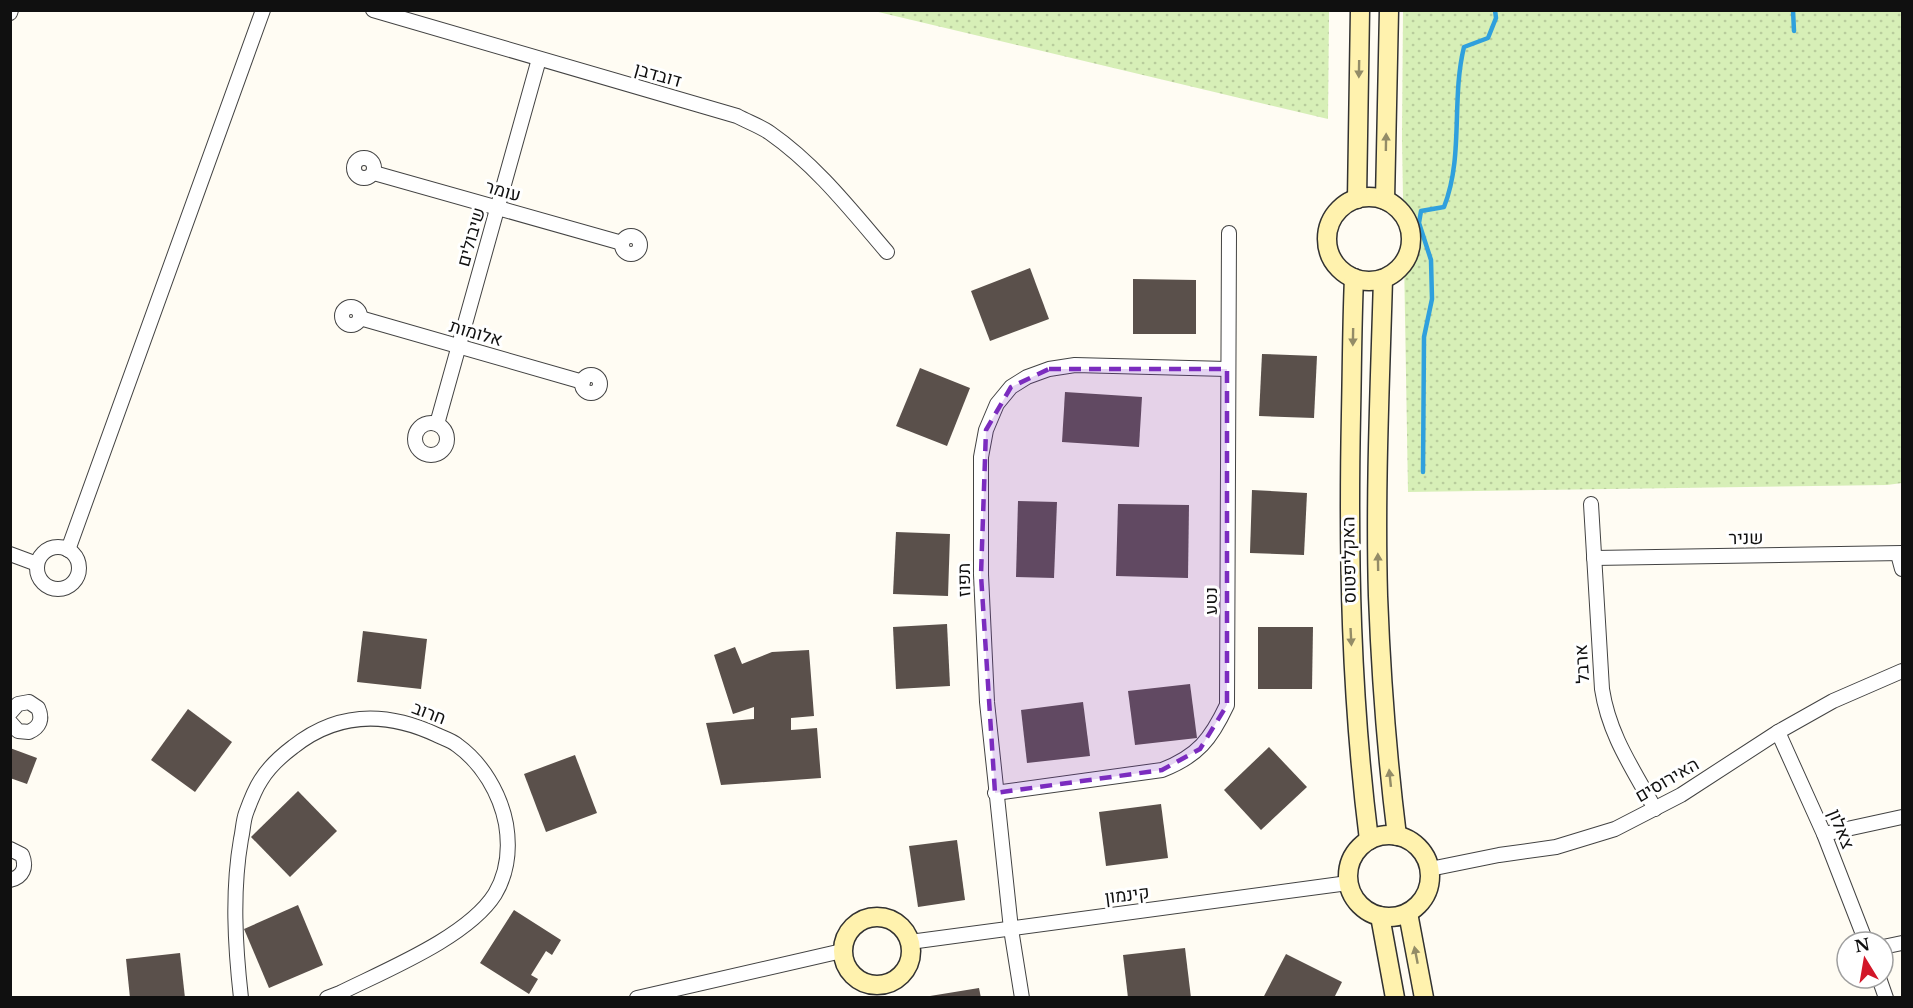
<svg xmlns="http://www.w3.org/2000/svg" width="1913" height="1008" viewBox="0 0 1913 1008" font-family="'Libre Baskerville',Heebo,serif">
  <defs>
    <pattern id="grass-dots" width="8" height="8" patternUnits="userSpaceOnUse" patternTransform="scale(1.5)"><rect width="8" height="8" fill="#d7efb7"/><path d="M2 2h.1M6 6h.1" fill="none" stroke="#b8cc9c" stroke-width="1.8" stroke-linecap="round"/></pattern>
  </defs>
  <rect width="100%" height="100%" fill="#fffcf3"/>
  <g fill="url(#grass-dots)">
    <polygon points="874,11 1329,11 1328,119"/>
    <polygon points="1403,11 1902,11 1902,483 1887,485 1408,492 1402,139"/>
  </g>
  <g fill="none" stroke-linecap="round" stroke-linejoin="round">
    <g stroke="#2fa0dd" stroke-width="4.5">
      <polyline points="1793,10 1794,31"/>
      <path d="M1423,472L1424,337L1432,299L1431,260L1419,223L1421,211L1444,207C1464,156 1451,100 1464,47L1488,38L1496,18L1495,10"/>
    </g>
  </g>
  <g fill="#5a504b">
    <polygon points="1030,268 1049,319 990,341 971,291"/>
    <polygon points="1133,279 1196,280 1196,334 1133,334"/>
    <polygon points="1262,354 1317,356 1314,418 1259,416"/>
    <polygon points="920,368 970,388 947,446 896,426"/>
    <polygon points="1065,392 1142,397 1139,447 1062,442"/>
    <polygon points="1252,490 1307,493 1304,555 1250,553"/>
    <polygon points="1018,501 1057,502 1054,578 1016,577"/>
    <polygon points="1118,504 1189,505 1188,578 1116,576"/>
    <polygon points="896,532 950,534 948,596 893,594"/>
    <polygon points="947,624 950,686 896,689 893,627"/>
    <polygon points="1258,627 1313,627 1312,689 1258,689"/>
    <polygon points="363,631 427,639 421,689 357,682"/>
    <polygon points="735,647 742,664 772,652 809,650 814,716 791,718 791,730 817,728 821,778 721,785 706,723 754,719 754,707 733,714 714,655"/>
    <polygon points="1190,684 1197,738 1135,745 1128,691"/>
    <polygon points="1083,702 1090,756 1027,763 1021,710"/>
    <polygon points="188,709 232,742 195,792 151,760"/>
    <polygon points="1269,747 1307,787 1261,830 1224,790"/>
    <polygon points="10,748 37,758 27,784 10,778"/>
    <polygon points="575,755 597,813 546,832 524,774"/>
    <polygon points="298,791 337,831 290,877 251,837"/>
    <polygon points="1161,804 1168,858 1106,866 1099,812"/>
    <polygon points="957,840 965,900 918,907 909,846"/>
    <polygon points="298,905 323,965 269,988 244,929"/>
    <polygon points="514,910 561,940 552,955 546,951 531,975 538,979 529,994 480,963"/>
    <polygon points="1185,948 1191,998 1128,998 1123,955"/>
    <polygon points="180,953 185,998 130,998 126,959"/>
    <polygon points="1286,954 1342,982 1334,998 1263,998"/>
    <polygon points="979,988 981,998 930,998 930,996"/>
  </g>
  <g fill="none" stroke-linecap="round" stroke-linejoin="round">
    <defs>
      <g id="street">
        <path d="M373,10L737,116C748,122 760,126 770,133C816,165 851,210 887,252"/>
        <polyline points="10,13 11,10"/>
        <circle cx="364" cy="168" r="10"/>
        <polyline points="374,173 622,243"/>
        <circle cx="631" cy="245" r="9"/>
        <circle cx="351" cy="316" r="9"/>
        <polyline points="360,318 583,382"/>
        <circle cx="591" cy="384" r="9"/>
        <circle cx="431" cy="439" r="16"/>
        <polyline points="437,424 539,59"/>
        <path d="M1591,504L1602,689C1609,735 1633,769 1655,809"/>
        <circle cx="58" cy="568" r="21"/>
        <polyline points="68,550 263,10"/>
        <polyline points="10,554 37,564"/>
        <polyline points="1898,554 1902,569"/>
        <polyline points="1594,558 1902,553"/>
        <path d="M10,713L18,704L29,702L38,708C43,719 40,727 29,732L18,731L10,722"/>
        <polyline points="1778,732 1824,834 1866,942"/>
        <path d="M995,793L1162,770C1198,756 1211,739 1227,705L1229,233"/>
        <polyline points="1824,834 1902,817"/>
        <path d="M10,849L22,855C27,867 23,877 10,880"/>
        <polyline points="1430,869 1499,855 1556,847 1615,829 1681,795 1778,732 1833,701 1902,671"/>
        <polyline points="910,942 1348,883"/>
        <polyline points="1883,947 1902,943"/>
        <polyline points="1879,978 1886,998"/>
        <path d="M241,998C235,945 232,891 241,839C243,831 243,821 246,813C250,802 255,789 261,780C269,767 281,756 293,747C337,712 386,711 437,735C443,738 451,740 457,745C482,763 500,793 506,824C510,848 508,872 495,894C468,937 386,970 340,993L327,998"/>
        <polyline points="637,998 842,951"/>
        <polyline points="1022,998 1011,929 987,702 981,575 981,457 986,430 997,404 1011,387 1027,377 1049,369 1075,365 1227,369"/>
      </g>
      <g id="secondary">
        <circle cx="1369" cy="239" r="42"/>
        <polyline points="1357,199 1360,10"/>
        <polyline points="1385,200 1389,10"/>
        <path d="M1354,278C1352,324 1352,369 1351,414C1348,559 1351,697 1369,840"/>
        <path d="M1383,279C1380,384 1375,490 1378,596C1381,676 1387,756 1397,836"/>
        <circle cx="1389" cy="876" r="41"/>
        <polyline points="1408,913 1424,998"/>
        <polyline points="1380,916 1395,998"/>
        <circle cx="877" cy="951" r="34"/>
      </g>
    </defs>
    <use href="#street" stroke="#434343" stroke-width="16"/>
    <use href="#secondary" stroke="#323232" stroke-width="21"/>
    <use href="#street" stroke="#fff" stroke-width="14"/>
    <use href="#secondary" stroke="#fff2ae" stroke-width="18"/>
  </g>
  <defs><path id="oneway-solid" d="M-6-.8H1V-3.2L6.5 0L1 3.2V.8H-6Z" transform="scale(1.5)"/></defs>
  <g fill="#938c67">
    <use href="#oneway-solid" transform="translate(1359 69) rotate(91)"/>
    <use href="#oneway-solid" transform="translate(1386 142) rotate(-89)"/>
    <use href="#oneway-solid" transform="translate(1353 337) rotate(91)"/>
    <use href="#oneway-solid" transform="translate(1378 562) rotate(-91)"/>
    <use href="#oneway-solid" transform="translate(1351 637) rotate(87)"/>
    <use href="#oneway-solid" transform="translate(1390 778) rotate(-96)"/>
    <use href="#oneway-solid" transform="translate(1416 955) rotate(-101)"/>
  </g>
  <path fill="#7b2cbf" fill-opacity="0.2" stroke="#7b2cbf" stroke-width="4.5" stroke-dasharray="12 8" stroke-linejoin="round" d="M1049,369H1227V705L1200,749L1162,770L995,793L981,575L986,430L1011,387Z"/>
  <g text-anchor="middle" dominant-baseline="central" stroke-width="6" stroke-linejoin="round" paint-order="stroke">
    <g font-size="18" fill="#101010" stroke="#fff">
      <text transform="translate(658 75) rotate(16)">דובדבן</text>
      <text transform="translate(503 191) rotate(16)">עומר</text>
      <text transform="translate(471 237) rotate(-74)">שיבולים</text>
      <text transform="translate(476 333) rotate(16)">אלומות</text>
      <text transform="translate(1746 538) rotate(-1)">שניר</text>
      <text transform="translate(1349 560) rotate(-91)">האקליפטוס</text>
      <text transform="translate(964 580) rotate(-91)">תפוז</text>
      <text transform="translate(1211 601) rotate(-90)">נטע</text>
      <text transform="translate(1582 664) rotate(-94)">ארבל</text>
      <text transform="translate(429 713) rotate(21)">חרוב</text>
      <text transform="translate(1667 780) rotate(-30)">האירוסים</text>
      <text transform="translate(1841 829) rotate(68)">צאלון</text>
      <text transform="translate(1127 895) rotate(-7)">קינמון</text>
    </g>
  </g>
  <rect width="1913" height="1008" fill="none" stroke="#101010" stroke-width="24"/>
  <g transform="translate(1865 960) rotate(349)"><circle r="28" fill="#ffffff" stroke="#9f9f9f" stroke-width="1.5"/>
  <path d="M0-4.5L10 22L0 15L-10 22Z" fill="#d21628"/>
  <text y="-9" font-size="16" font-weight="bold" text-anchor="middle" fill="#101010">N</text>
  </g>
</svg>
